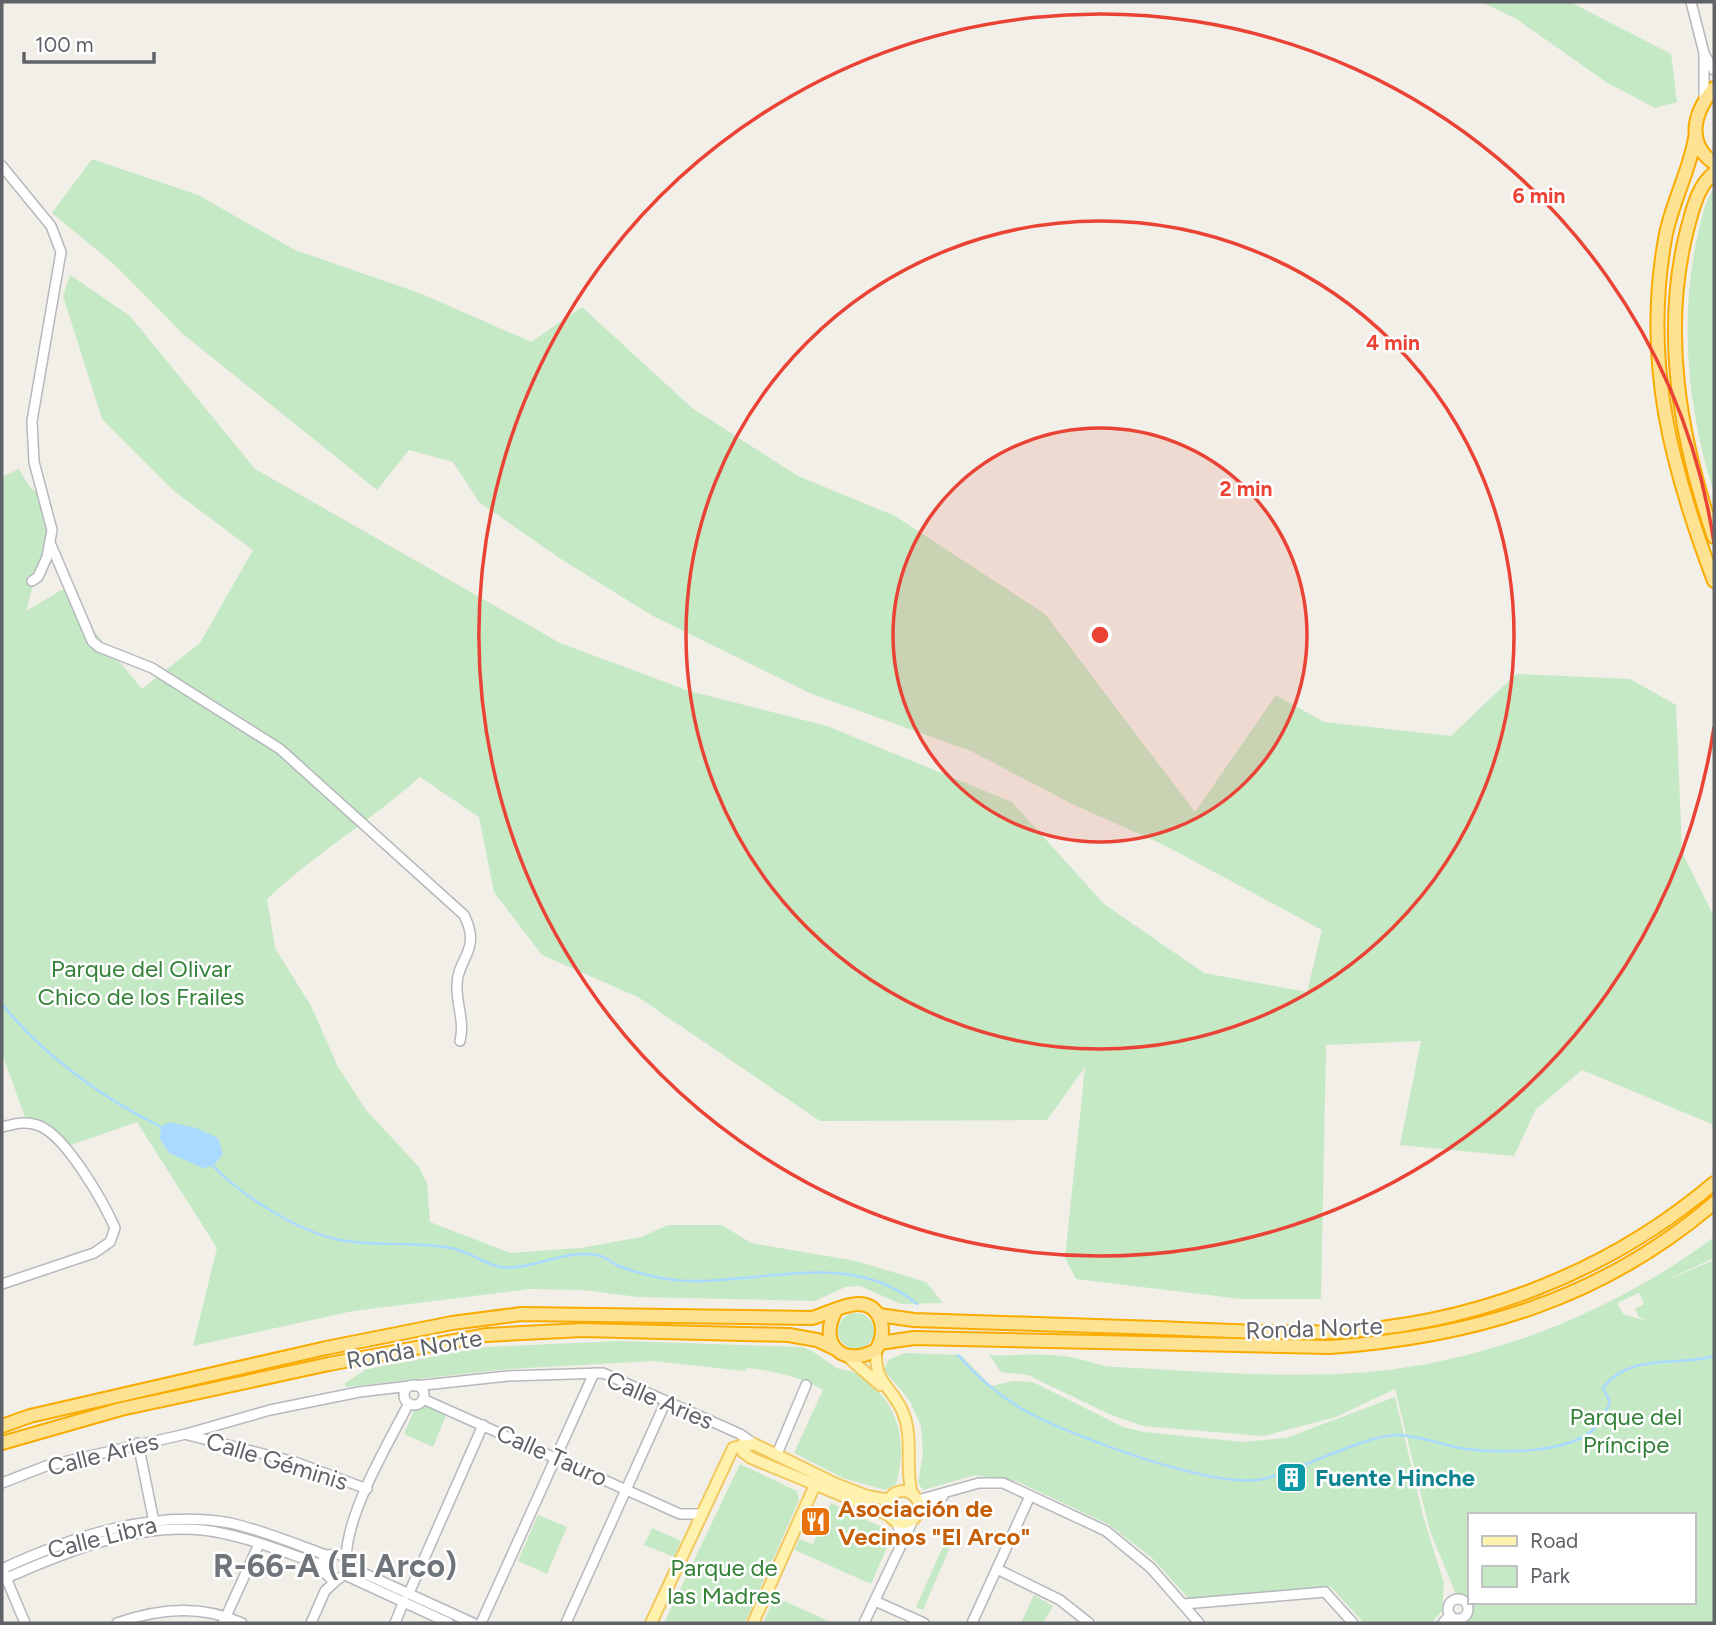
<svg xmlns="http://www.w3.org/2000/svg" width="1716" height="1625" viewBox="0 0 1716 1625" font-family="Figtree,sans-serif">
  <rect width="100%" height="100%" fill="#f1efe8"/>
  <g fill="#c5e8c5">
    <polygon points="1481,2 1570,2 1671,54 1677,102 1655,108 1606,82 1515,18"/>
    <path d="M92,159L198,195L295,250L422,294L531,342L582,307L692,408L798,476L895,516L1045,614L1195,812L1276,695L1324,722L1451,736L1516,674L1630,679L1676,705L1682,852L1714,917V1125L1582,1070L1536,1109L1514,1156L1400,1145L1421,1041L1326,1045L1321,1299H1241L1076,1279L1065,1258L1085,1067L1047,1120L820,1121L638,997L542,955L494,892L479,817L420,777C371,820 315,854 267,899L275,948L311,1006L338,1067L366,1110L418,1166L427,1183L430,1222L510,1253L581,1248L641,1237L668,1225H722L751,1243L856,1261L926,1282L943,1303L901,1304L860,1286L845,1287L815,1301L638,1297L583,1290L529,1289L353,1311L193,1346L217,1248L137,1122L71,1145L47,1122L25,1117L2,1053V477L19,469L29,486L40,496L47,536L26,611L70,585L83,618L142,689L200,643L253,550L174,491L102,419L63,296L70,275L130,316L255,469L560,643L689,691L827,726L1012,802L1104,904L1204,973L1307,992L1322,930L1164,845L1074,805L971,751L812,694L653,616L561,559L479,502L453,462L409,450L377,490L183,334L115,265L52,213Z"/>
    <path d="M1714,188V493C1688,412 1679,322 1697,238C1701,222 1704,202 1714,188Z"/>
    <path d="M1714,1237V1258L1617,1303L1623,1314L1647,1321L1639,1317L1635,1309L1644,1304L1639,1292L1714,1260V1623H1451L1470,1616L1472,1610L1470,1602H1693V1515H1469V1600L1455,1592L1430,1531L1395,1389L1336,1417L1263,1436L1143,1426L1109,1414L1028,1375L1001,1372L989,1355C1017,1356 1047,1352 1074,1358C1088,1360 1100,1367 1115,1367C1198,1371 1285,1379 1369,1372C1491,1361 1616,1311 1714,1237Z"/>
    <circle cx="856" cy="1331" r="18"/>
    <path d="M620,1341L803,1347C816,1352 823,1359 835,1367C841,1371 849,1369 855,1373C897,1397 909,1440 896,1484L885,1490L843,1478L794,1453L823,1390C799,1376 775,1371 747,1368L745,1371L653,1361L508,1369L346,1387L345,1383L367,1369L485,1347Z"/>
    <polygon points="905,1353 961,1355 991,1386 1013,1381 1033,1382 1123,1427 1144,1432 1243,1442 1286,1438 1395,1397 1423,1516 1444,1583 1442,1611 1431,1623 1364,1623 1331,1587 1190,1600 1151,1557 1108,1524 1016,1481 975,1475 923,1490 918,1483 923,1453 921,1426 910,1401 884,1370 888,1360"/>
    <polygon points="421,1405 446,1415 433,1447 404,1434 414,1410"/>
    <polygon points="740,1464 797,1491 799,1500 745,1623 664,1623"/>
    <polygon points="831,1503 890,1531 892,1536 871,1584 795,1550 799,1539 813,1544"/>
    <polygon points="538,1515 567,1527 547,1574 518,1561"/>
    <polygon points="652,1528 681,1541 674,1557 644,1545"/>
    <polygon points="956,1533 923,1610 916,1607 944,1544"/>
    <polygon points="1034,1595 1053,1606 1043,1623 1021,1623"/>
    <polygon points="775,1597 833,1623 763,1623"/>
  </g>
  <polygon fill="#aadaff" points="169,1122 196,1128 218,1138 223,1154 213,1166 203,1168 169,1153 160,1139 161,1127"/>
  <g fill="none" stroke-linecap="round" stroke-linejoin="round">
    <g stroke="#aadaff" stroke-width="2.5">
      <path d="M2,1004C43,1055 102,1098 161,1127"/>
      <path d="M213,1166C242,1196 299,1232 340,1240C377,1247 415,1241 451,1248C469,1251 484,1264 501,1267C534,1271 567,1247 601,1256C607,1258 613,1264 619,1266C642,1275 668,1281 692,1281C768,1282 853,1250 917,1304"/>
      <path d="M958,1355C977,1377 997,1394 1022,1409C1067,1435 1215,1490 1263,1479C1299,1471 1366,1434 1399,1435C1422,1436 1444,1446 1466,1449C1500,1453 1568,1454 1594,1429C1602,1422 1606,1411 1610,1402L1603,1388C1630,1352 1677,1367 1714,1356"/>
    </g>
    <defs>
      <g id="minor">
        <polyline points="1691,2 1704,53 1704,100"/>
        <polyline points="1704,54 1714,70"/>
        <polyline points="2,166 51,226 61,252 32,421 34,462 52,530 47,557 38,577 32,581"/>
        <path d="M51,545L92,641L99,647L152,668L280,749L464,915C482,951 457,958 457,985C456,1004 465,1021 460,1041"/>
        <path d="M2,1127C14,1124 27,1120 40,1126C67,1138 103,1201 115,1228L110,1242L94,1253L2,1284"/>
        <circle cx="414" cy="1395" r="10"/>
        <polyline points="415,1386 508,1376 603,1373 740,1434 754,1444"/>
        <polyline points="423,1399 680,1514 702,1514"/>
        <polyline points="188,1435 295,1462 367,1489"/>
        <polyline points="138,1443 155,1527"/>
        <polyline points="777,1454 806,1385"/>
        <polyline points="2,1483 46,1466 186,1434 270,1410 359,1392 410,1386"/>
        <polyline points="918,1500 979,1483 1003,1483 1106,1531 1151,1568 1199,1623"/>
        <polyline points="918,1513 943,1496"/>
        <polyline points="896,1521 903,1539"/>
        <path d="M346,1558C348,1510 387,1446 409,1403"/>
        <polyline points="323,1560 324,1572 330,1578 340,1578"/>
        <path d="M2,1569C71,1537 153,1509 230,1523C262,1530 295,1544 326,1555L340,1554L359,1571L473,1623"/>
        <polyline points="997,1569 1060,1600 1089,1623"/>
        <polyline points="4,1573 25,1623"/>
        <polyline points="345,1575 449,1623"/>
        <path d="M2,1580C63,1553 135,1523 203,1530C244,1535 283,1552 322,1565"/>
        <polyline points="409,1593 483,1425"/>
        <circle cx="1458" cy="1609" r="10"/>
        <polyline points="875,1601 924,1623"/>
        <polyline points="1184,1604 1325,1592 1353,1623"/>
        <path d="M117,1623C159,1608 201,1604 242,1623"/>
        <polyline points="223,1623 259,1544"/>
        <polyline points="311,1623 325,1591 339,1578"/>
        <polyline points="395,1623 404,1601"/>
        <polyline points="481,1623 594,1373"/>
        <polyline points="566,1623 666,1401"/>
        <polyline points="864,1623 913,1520"/>
        <polyline points="972,1623 1030,1496"/>
        <polyline points="1443,1623 1450,1615"/>
      </g>
      <g id="major">
        <path d="M876,1350C875,1383 887,1382 901,1408C915,1436 904,1466 912,1494"/>
        <polyline points="848,1357 880,1385"/>
        <polyline points="741,1445 743,1452 751,1458 889,1515"/>
        <circle cx="903" cy="1507" r="16"/>
        <polyline points="651,1623 733,1448 754,1444 836,1484 867,1496 889,1500"/>
        <polyline points="753,1623 815,1485"/>
      </g>
      <g id="highway">
        <path d="M1714,88C1694,112 1685,143 1714,163"/>
        <path d="M1695,138C1689,173 1671,204 1665,239C1643,362 1671,467 1714,581"/>
        <path d="M1714,173C1697,187 1693,209 1687,230C1661,333 1680,438 1714,537"/>
        <path d="M879,1315L914,1320C995,1323 1076,1325 1157,1328C1215,1330 1274,1334 1332,1332C1471,1326 1608,1273 1714,1183"/>
        <path d="M880,1343L914,1338L1330,1347C1474,1337 1602,1299 1714,1203"/>
        <path d="M2,1426L30,1416L326,1348L452,1323L521,1314L812,1318C833,1312 868,1289 880,1319C884,1330 882,1340 876,1350C844,1368 818,1345 835,1312"/>
        <polyline points="2,1443 121,1409 329,1364 486,1335 582,1330 789,1335 817,1340 834,1348"/>
      </g>
    </defs>
    <use href="#minor" stroke="#b5b8bc" stroke-width="12"/>
    <use href="#major" stroke="#f2c960" stroke-width="14"/>
    <use href="#highway" stroke="#f9ab00" stroke-width="16"/>
    <use href="#minor" stroke="#fff" stroke-width="9"/>
    <use href="#major" stroke="#fff2af" stroke-width="10"/>
    <use href="#highway" stroke="#fde293" stroke-width="12"/>
  </g>
  <circle cx="1100" cy="635" r="207" fill="#ea4335" fill-opacity=".12"/>
  <g fill="none" stroke="#ea4335" stroke-width="3.5">
    <circle cx="1100" cy="635" r="207"/>
    <circle cx="1100" cy="635" r="414"/>
    <path d="M1714 727A621 621 0 1 1 1714 543"/>
  </g>
  <defs>
    <symbol id="building-square" viewBox="-11 -11 22 22"><rect x="-9" y="-9" width="18" height="18" rx="4" fill="#0f9aa8" stroke="#fff"/><path d="M-4-6H4V6H1V3H-1V6H-4ZM-2.5-4.3h1.7v1.8h-1.7ZM.8-4.3h1.7v1.8H.8ZM-2.5-1h1.7V.8h-1.7ZM.8-1h1.7V.8H.8Z" fill="#fff"/></symbol>
    <symbol id="restaurant-square" viewBox="-11 -11 22 22"><rect x="-9" y="-9" width="18" height="18" rx="4" fill="#e8710a" stroke="#fff"/><path d="M-5-6h1v4h1v-4h1v4h1v-4h1v5L-1.5 .5V6h-2V.5L-5-1ZM5-6V6H3V1.5H1.5Q1.5-4 5-6Z" fill="#fff"/></symbol>
  </defs>
  <g fill-rule="evenodd">
    <use href="#building-square" x="1274" y="1460" width="35" height="35"/>
    <use href="#restaurant-square" x="798" y="1504" width="35" height="35"/>
  </g>
  <g text-anchor="middle" dominant-baseline="central" stroke-width="5" stroke-linejoin="round" paint-order="stroke">
    <g font-size="24" fill="#348238" stroke="#fff">
      <text x="141" y="968">Parque del Olivar<tspan x="141" dy="28">Chico de los Frailes</tspan></text>
      <text x="1626" y="1416">Parque del<tspan x="1626" dy="28">Príncipe</tspan></text>
      <text x="724" y="1567">Parque de<tspan x="724" dy="28">las Madres</tspan></text>
    </g>
    <g font-size="24" fill="#5f6368" stroke="#fff">
      <text transform="translate(1314 1328) rotate(-2)">Ronda Norte</text>
      <text transform="translate(414 1349) rotate(-10)">Ronda Norte</text>
      <text transform="translate(660 1400) rotate(23)">Calle Aries</text>
      <text transform="translate(103 1454) rotate(-14)">Calle Aries</text>
      <text transform="translate(552 1455) rotate(24)">Calle Tauro</text>
      <text transform="translate(277 1461) rotate(17)">Calle Géminis</text>
      <text transform="translate(102 1537) rotate(-14)">Calle Libra</text>
    </g>
    <g font-size="24" font-weight="bold" fill="#0d838f" stroke="#fff" text-anchor="start">
      <text x="1315" y="1477">Fuente Hinche</text>
    </g>
    <g font-size="24" font-weight="bold" fill="#c56008" stroke="#fff" text-anchor="start">
      <text x="838" y="1508">Asociación de<tspan x="838" dy="28">Vecinos "El Arco"</tspan></text>
    </g>
    <g font-size="32" font-weight="bold" fill="#70757a" stroke="#fff">
      <text x="335" y="1566">R-66-A (El Arco)</text>
    </g>
  </g>
  <circle cx="1100" cy="635" r="10" fill="#ea4335" stroke="#fff" stroke-width="3.5"/>
  <g font-size="21" text-anchor="middle" font-weight="bold" fill="#ea4335" stroke="#fff" stroke-width="5" stroke-linejoin="round" paint-order="stroke">
    <text x="1539" y="203">6 min</text>
    <text x="1393" y="350">4 min</text>
    <text x="1246" y="496">2 min</text>
  </g>
  <rect width="1716" height="1625" fill="none" stroke="#5f6368" stroke-width="7"/>
  <rect x="1468" y="1513" width="228" height="91" fill="#ffffff" stroke="#bfc1c3" stroke-width="2"/>
  <rect x="1482" y="1536" width="35" height="10" fill="#fff2af" stroke="#bfc1c3" stroke-width="2"/>
  <text x="1530" y="1548" font-size="21" fill="#5f6368">Road</text>
  <rect x="1482" y="1566" width="35" height="21" fill="#c5e8c5" stroke="#bfc1c3" stroke-width="2"/>
  <text x="1530" y="1583" font-size="21" fill="#5f6368">Park</text>
  <path d="M24 52v10h130v-10" fill="none" stroke="#5f6368" stroke-width="3.5"/>
  <text x="35" y="52" font-size="21" fill="#5f6368" stroke="#ffffff" stroke-width="5" paint-order="stroke">100 m</text>
</svg>
